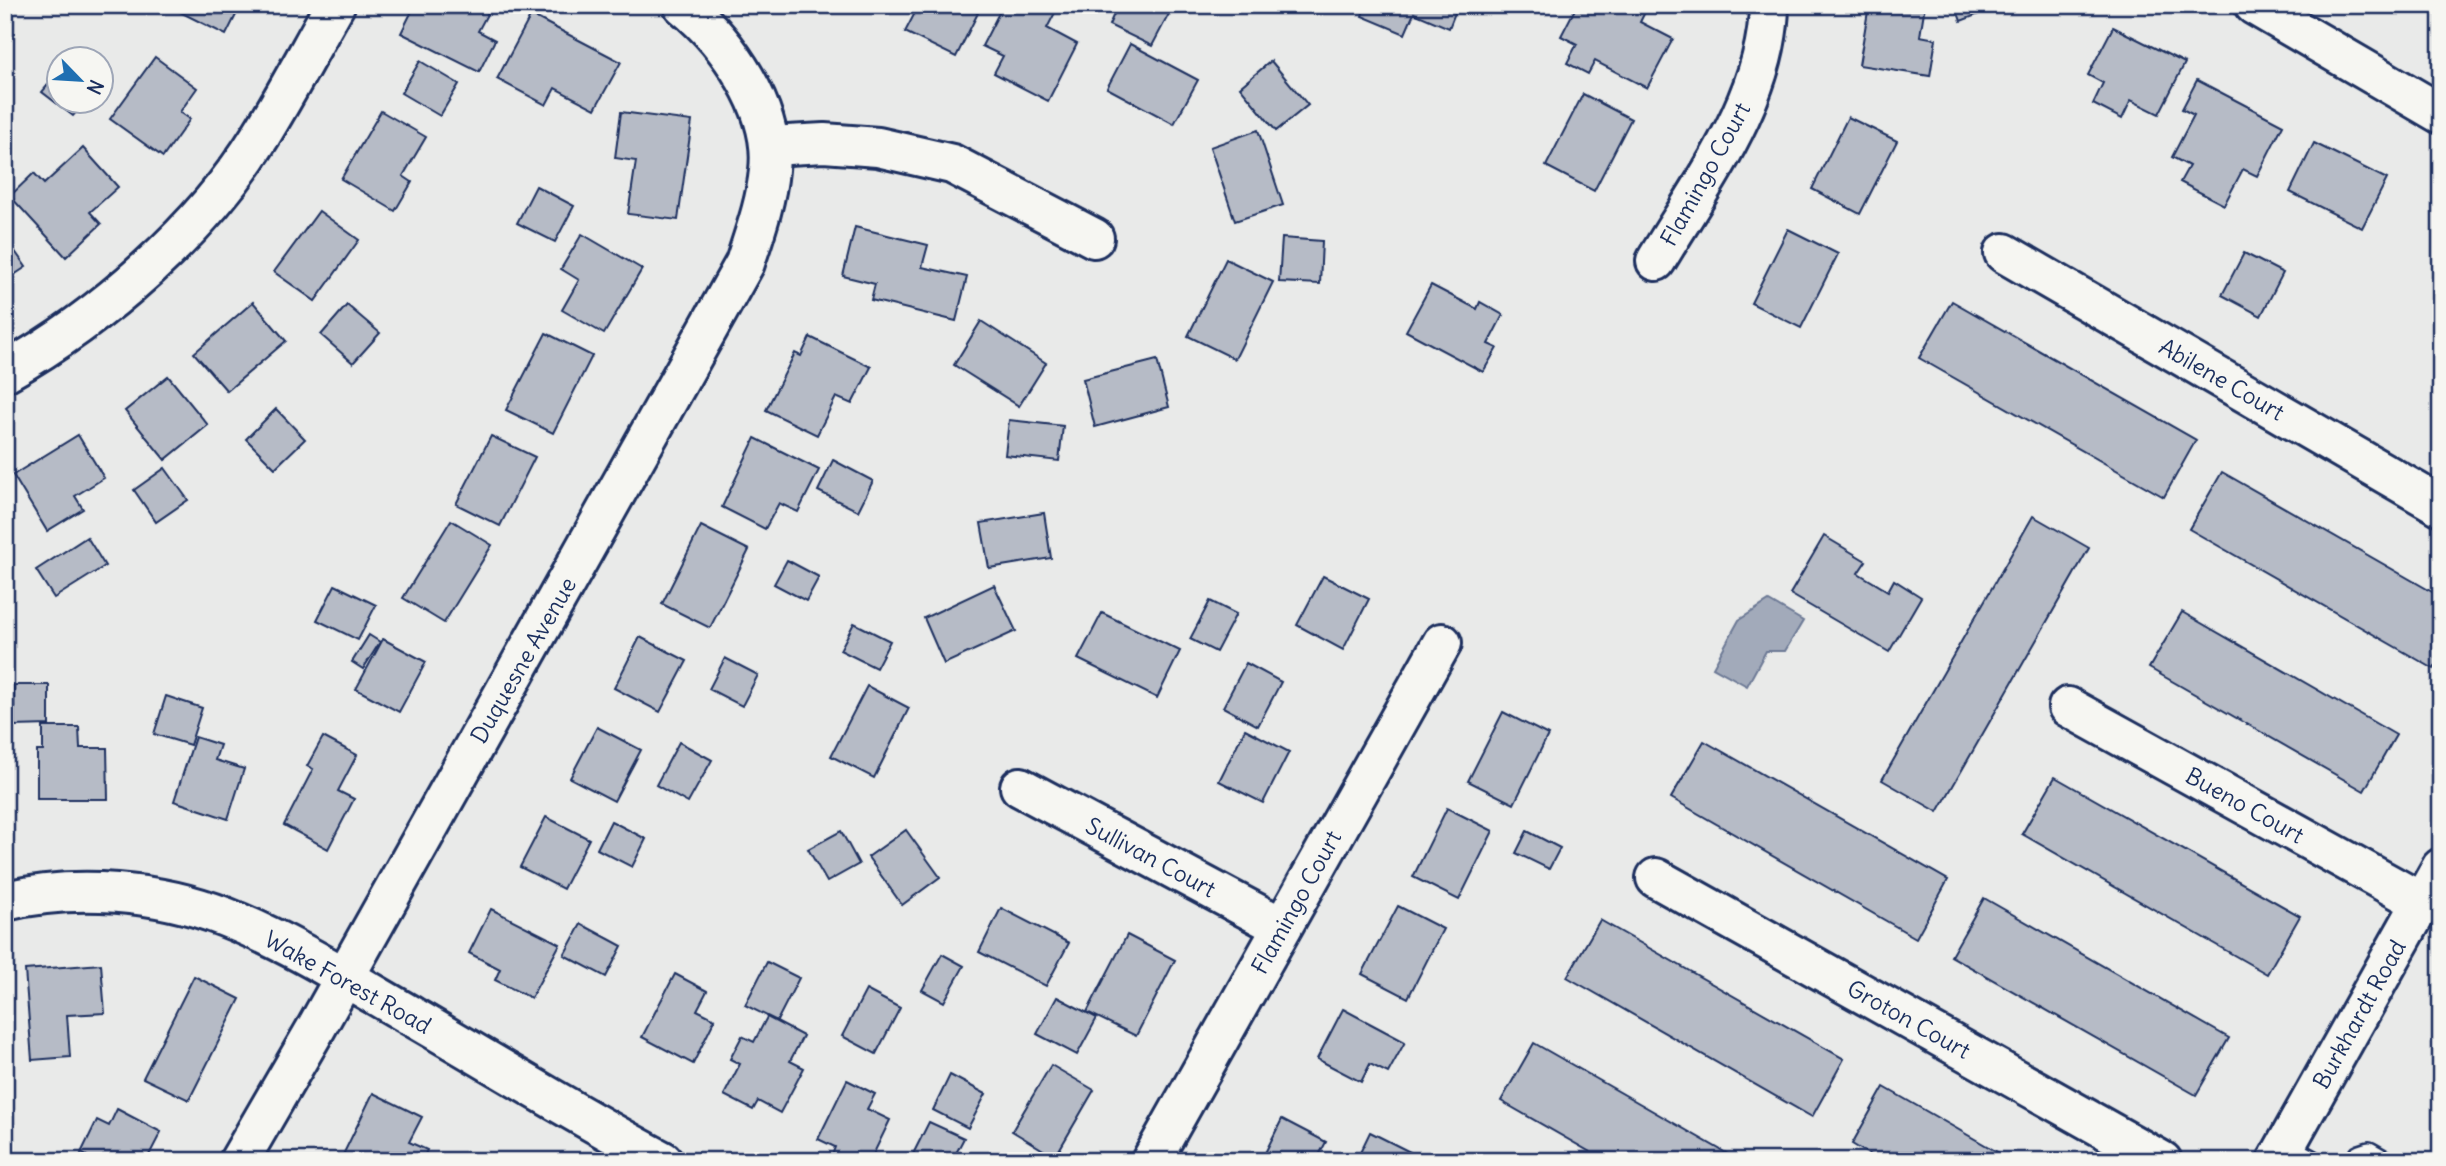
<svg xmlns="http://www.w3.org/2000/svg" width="2446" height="1166" viewBox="0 0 2446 1166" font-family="Delius,sans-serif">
  <rect width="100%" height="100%" fill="#e9eae9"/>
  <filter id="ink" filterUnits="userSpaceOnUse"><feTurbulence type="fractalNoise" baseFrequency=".0143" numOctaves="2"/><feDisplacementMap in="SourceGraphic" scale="14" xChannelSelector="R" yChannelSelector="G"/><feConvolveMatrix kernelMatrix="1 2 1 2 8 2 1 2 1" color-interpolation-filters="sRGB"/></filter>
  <g filter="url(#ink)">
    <polygon fill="#a2aaba" stroke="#6c7995" stroke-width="2" points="1769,601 1803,621 1785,651 1766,651 1747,686 1713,667 1739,620"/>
    <g fill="#b6bbc6" stroke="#1b2f5e" stroke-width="2">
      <polygon points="183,5 241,5 226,35 180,12"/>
      <polygon points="415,5 492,5 478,31 495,40 479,72 401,33"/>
      <polygon points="919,5 962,5 978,13 956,57 905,32"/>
      <polygon points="1003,5 1059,5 1047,28 1077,44 1048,101 994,73 1003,56 982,46"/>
      <polygon points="1118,5 1156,5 1170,12 1152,46 1109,25"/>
      <polygon points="1366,5 1458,5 1449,28 1414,13 1405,34 1362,16"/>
      <polygon points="1577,5 1632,5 1645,12 1640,22 1673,39 1647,88 1595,61 1588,74 1567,63 1577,44 1561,36"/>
      <polygon points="1869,5 1925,5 1920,36 1936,39 1930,76 1859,65"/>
      <polygon points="1955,5 2002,5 1961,21"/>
      <polygon points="531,15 621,62 595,109 555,88 546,105 497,79"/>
      <polygon points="2113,27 2185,63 2159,114 2131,100 2122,119 2093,104 2103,83 2088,75"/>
      <polygon points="1130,44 1198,80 1174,124 1107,88"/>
      <polygon points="155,57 197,88 180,112 190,119 163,157 110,119"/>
      <polygon points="420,61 459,84 440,116 401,93"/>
      <polygon points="1271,61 1308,105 1276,131 1240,87"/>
      <polygon points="60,70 60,102 85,102 73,116 42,92"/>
      <polygon points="2197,80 2283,125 2257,176 2243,169 2224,205 2180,182 2189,166 2172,157 2194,115 2182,109"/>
      <polygon points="1583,94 1631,119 1594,191 1546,166"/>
      <polygon points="381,111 426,137 403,176 412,182 395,211 341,179"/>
      <polygon points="621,112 692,121 678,220 628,214 636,161 615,158"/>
      <polygon points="1848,117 1897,141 1860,214 1812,189"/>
      <polygon points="1258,130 1283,205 1235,221 1210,147"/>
      <polygon points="2314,143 2387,179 2362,228 2290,192"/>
      <polygon points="83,148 118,187 90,212 101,224 66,257 10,196 34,173 44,184"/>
      <polygon points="536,186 574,206 555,242 517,223"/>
      <polygon points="319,211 359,240 315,301 274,272"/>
      <polygon points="855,227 928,245 922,267 967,277 956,321 871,300 875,284 843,276"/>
      <polygon points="1788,229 1838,254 1801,328 1751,303"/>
      <polygon points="582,234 642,269 604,334 562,310 579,280 561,269"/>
      <polygon points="5,237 26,267 5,281"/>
      <polygon points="1282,238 1322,241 1320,284 1279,282"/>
      <polygon points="2244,253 2283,273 2261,316 2222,295"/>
      <polygon points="1226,259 1273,282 1235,359 1188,336"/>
      <polygon points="1431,285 1477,309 1480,302 1503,315 1488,344 1497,348 1483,372 1406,331"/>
      <polygon points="1952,301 2196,440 2164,497 1919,358"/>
      <polygon points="253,302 286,341 227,391 194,353"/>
      <polygon points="347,305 380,333 353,363 321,335"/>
      <polygon points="981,321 1046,363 1019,406 954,365"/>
      <polygon points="546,333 592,356 553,433 506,410"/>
      <polygon points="810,337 871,367 852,404 836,397 817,435 766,410 795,353 801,356"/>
      <polygon points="1157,360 1169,407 1095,427 1083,379"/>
      <polygon points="168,376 208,425 165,460 125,411"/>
      <polygon points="276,409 305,439 275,468 246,439"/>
      <polygon points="1009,420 1063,426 1059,461 1005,455"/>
      <polygon points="78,435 104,478 75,496 83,509 47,531 13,475"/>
      <polygon points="491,436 535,457 500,526 456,504"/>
      <polygon points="755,438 819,470 798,512 779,503 765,529 722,507"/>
      <polygon points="833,460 873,481 858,511 818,491"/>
      <polygon points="165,468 188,500 156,522 134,490"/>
      <polygon points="2222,472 2441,597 2441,657 2434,669 2189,529"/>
      <polygon points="1044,513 1051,558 989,568 981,523"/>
      <polygon points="2033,516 2089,548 1938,812 1882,780"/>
      <polygon points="451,520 492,545 444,623 403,598"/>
      <polygon points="701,526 749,550 710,628 662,604"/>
      <polygon points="1824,536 1866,561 1858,573 1888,591 1894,580 1921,597 1889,652 1790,594"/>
      <polygon points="87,537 105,566 54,598 36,570"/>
      <polygon points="787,560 819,577 806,601 774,584"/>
      <polygon points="1323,576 1369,599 1343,650 1297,625"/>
      <polygon points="335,585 376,605 358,640 317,620"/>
      <polygon points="994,585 1016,631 944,664 924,618"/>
      <polygon points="1210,601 1236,614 1216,652 1190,639"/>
      <polygon points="2182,612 2396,735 2364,791 2149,668"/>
      <polygon points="1102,613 1180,651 1157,698 1078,659"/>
      <polygon points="854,623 890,641 876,668 840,650"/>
      <polygon points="369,635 380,642 363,669 352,662"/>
      <polygon points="640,637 687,661 660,712 614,688"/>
      <polygon points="383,639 426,662 399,712 356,689"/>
      <polygon points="725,658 758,675 742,706 709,689"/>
      <polygon points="1246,663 1281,682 1258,726 1223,707"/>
      <polygon points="14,685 49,685 49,725 14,726"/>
      <polygon points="867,686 909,708 874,778 831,756"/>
      <polygon points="166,696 202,708 190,745 154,734"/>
      <polygon points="1503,712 1548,735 1514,804 1468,781"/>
      <polygon points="43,727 79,727 80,748 107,748 108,799 37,799 37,751 43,751"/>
      <polygon points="597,727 641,750 614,801 570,778"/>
      <polygon points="1245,729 1289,752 1263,803 1219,781"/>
      <polygon points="195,737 220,745 215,760 244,769 228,819 174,801"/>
      <polygon points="323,737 357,755 338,791 354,799 328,849 284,825 313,769 307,766"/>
      <polygon points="1704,741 1948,880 1916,938 1671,798"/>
      <polygon points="679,742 712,760 688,803 656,785"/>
      <polygon points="2055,777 2300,916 2267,974 2022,834"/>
      <polygon points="1447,808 1493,831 1459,900 1413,877"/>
      <polygon points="546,817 589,839 563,889 520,867"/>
      <polygon points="611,821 646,839 632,867 597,849"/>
      <polygon points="906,830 940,877 902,905 868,857"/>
      <polygon points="841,831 859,864 827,882 808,849"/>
      <polygon points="1527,831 1560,848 1549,869 1516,853"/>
      <polygon points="1984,898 2229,1038 2196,1095 1951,956"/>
      <polygon points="1398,906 1443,929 1408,998 1362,974"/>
      <polygon points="1001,908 1069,943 1046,986 979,952"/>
      <polygon points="491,909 560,944 531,998 495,980 500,969 469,953"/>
      <polygon points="1600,920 1844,1059 1812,1117 1567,977"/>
      <polygon points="581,924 622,946 606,977 564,955"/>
      <polygon points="1127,935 1175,960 1136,1036 1087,1012"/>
      <polygon points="942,954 964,966 944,1002 922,990"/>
      <polygon points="767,962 799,978 777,1021 745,1005"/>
      <polygon points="101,964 105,1013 67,1015 70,1057 32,1060 25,970"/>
      <polygon points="675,974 707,991 697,1010 715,1019 693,1064 642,1037"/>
      <polygon points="194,976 240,999 189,1100 143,1078"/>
      <polygon points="866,990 900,1008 876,1054 842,1036"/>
      <polygon points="1057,997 1097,1018 1077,1055 1037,1034"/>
      <polygon points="1343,1009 1405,1042 1388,1073 1370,1064 1361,1082 1317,1059"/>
      <polygon points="767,1017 803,1036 790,1061 804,1068 780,1113 758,1101 753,1110 724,1095 740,1064 730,1059 742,1036 754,1042"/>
      <polygon points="1534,1043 1740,1161 1606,1161 1501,1101"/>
      <polygon points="1051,1065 1094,1090 1055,1157 1012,1131"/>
      <polygon points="950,1075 986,1094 968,1128 933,1110"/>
      <polygon points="847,1080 875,1094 867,1109 890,1120 870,1161 830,1161 835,1147 818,1139"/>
      <polygon points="1884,1087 2013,1161 1880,1161 1852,1144"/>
      <polygon points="373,1093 422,1117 409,1142 427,1150 422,1161 340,1161"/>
      <polygon points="117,1109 161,1132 146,1161 96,1161 81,1153 97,1120 109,1126"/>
      <polygon points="1282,1119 1326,1142 1316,1161 1261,1161"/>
      <polygon points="929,1122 964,1138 952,1161 915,1161 911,1158"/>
      <polygon points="1370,1132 1410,1152 1405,1161 1356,1161"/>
    </g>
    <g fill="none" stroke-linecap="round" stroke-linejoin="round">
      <defs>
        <g id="service">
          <polyline points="2285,1147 2311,1161"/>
          <polyline points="2357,1161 2360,1156 2369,1153 2383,1161"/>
        </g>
        <g id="minor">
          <polyline points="2254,5 2441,114"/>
          <polyline points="770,146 824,143 878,147 952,164 1094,238"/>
          <polyline points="2004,253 2441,506"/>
          <path d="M1656,261C1702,184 1768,97 1769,5"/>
          <path d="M5,372C101,318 203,230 261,135C287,93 310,49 335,5"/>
          <polyline points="2068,707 2421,902"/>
          <polyline points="1020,787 1282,927"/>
          <polyline points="1656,878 2162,1161"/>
          <path d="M5,901C76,884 158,891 225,917C291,943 352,982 413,1017C496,1065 578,1116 663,1161"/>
          <path d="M239,1161L315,1030L745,263C755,232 766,202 769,170C776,110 727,41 683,5"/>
          <polyline points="1151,1161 1442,643"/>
        </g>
        <polyline id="secondary" points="2277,1161 2441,868"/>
      </defs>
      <use href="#service" stroke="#1b2f5e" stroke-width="26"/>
      <use href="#minor" stroke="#1b2f5e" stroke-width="44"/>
      <use href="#secondary" stroke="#1b2f5e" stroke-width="44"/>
      <use href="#service" stroke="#f6f6f2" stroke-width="21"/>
      <use href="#minor" stroke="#f6f6f2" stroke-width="38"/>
      <use href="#secondary" stroke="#f6f6f2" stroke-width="38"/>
    </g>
  </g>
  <g text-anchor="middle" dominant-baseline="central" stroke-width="6" stroke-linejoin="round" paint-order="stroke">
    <g font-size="23" fill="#1b2f5e" stroke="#f6f6f2">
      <text transform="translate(1705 174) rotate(-61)">Flamingo Court</text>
      <text transform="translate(2222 379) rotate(30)">Abilene Court</text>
      <text transform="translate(523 660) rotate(-60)">Duquesne Avenue</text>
      <text transform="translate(2245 805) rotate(29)">Bueno Court</text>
      <text transform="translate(1151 857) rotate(28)">Sullivan Court</text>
      <text transform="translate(1296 902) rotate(-61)">Flamingo Court</text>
      <text transform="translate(348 982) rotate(29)">Wake Forest Road</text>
      <text transform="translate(2359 1014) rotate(-61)">Burkhardt Road</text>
      <text transform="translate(1909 1019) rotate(29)">Groton Court</text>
    </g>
  </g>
  <rect width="2446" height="1166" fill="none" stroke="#f6f6f2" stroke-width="28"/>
  <rect x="14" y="14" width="2418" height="1138" fill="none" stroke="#1b2f5e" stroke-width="2.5" filter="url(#ink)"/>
  <g transform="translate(80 80) rotate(115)"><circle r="33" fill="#f6f6f2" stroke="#9ea6b7" stroke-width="2"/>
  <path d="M0-5L12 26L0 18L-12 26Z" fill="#1f6fb2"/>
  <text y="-10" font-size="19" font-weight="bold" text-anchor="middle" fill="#1b2f5e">N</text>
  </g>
</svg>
